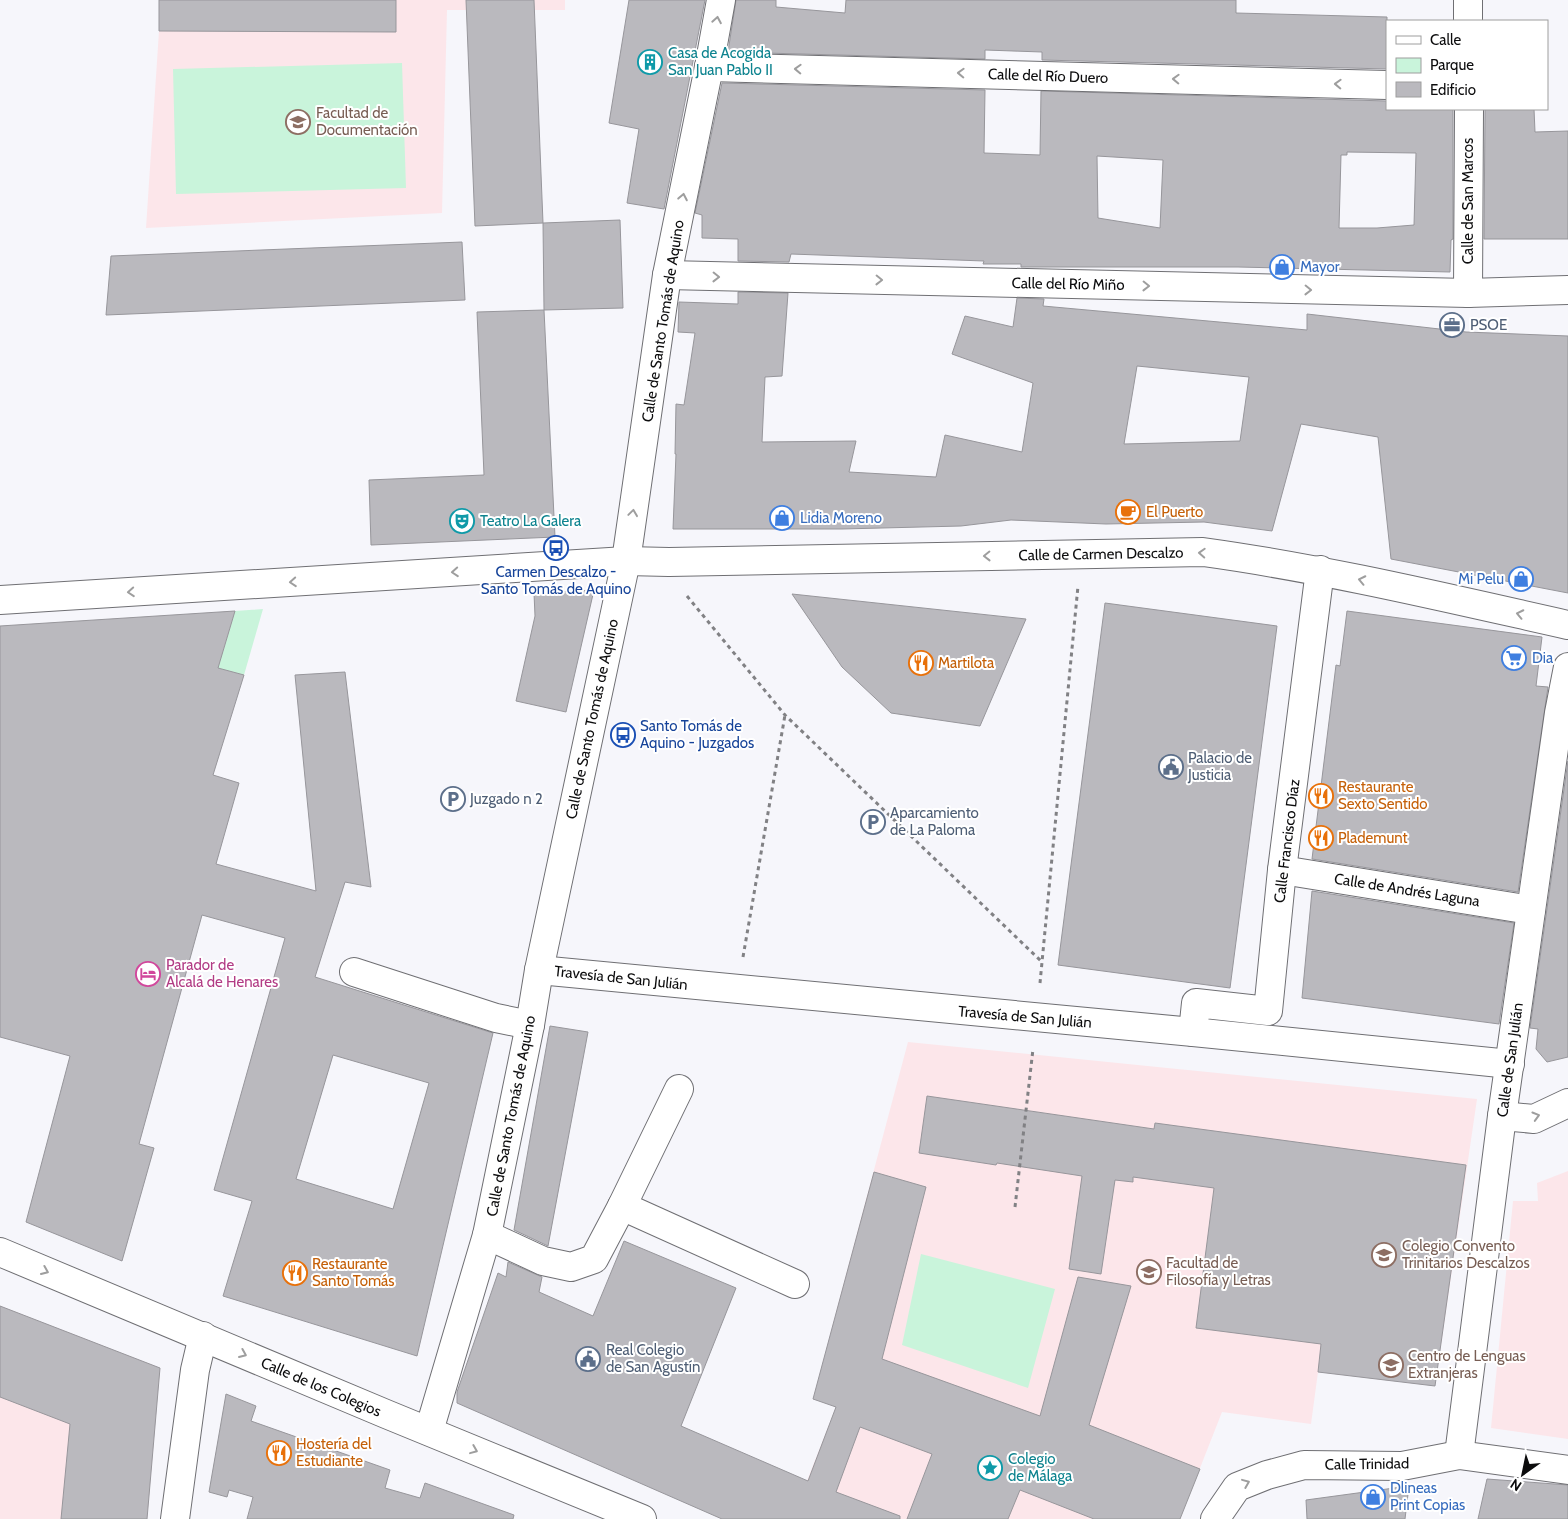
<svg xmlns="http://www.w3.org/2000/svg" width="1568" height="1519" viewBox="0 0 1568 1519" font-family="Cabin,sans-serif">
  <rect width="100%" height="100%" fill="#f6f6fb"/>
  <g fill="#fce6ea">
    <polygon points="159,0 565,0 565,10 447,10 442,213 146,228 159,31"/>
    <polygon points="908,1042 1477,1099 1435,1386 1318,1372 1311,1424 1222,1412 1180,1519 792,1519 836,1407 813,1399"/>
    <polygon points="1568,1171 1568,1439 1491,1428 1513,1201 1538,1201 1537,1183"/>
    <polygon points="0,1306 160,1368 147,1519 0,1519"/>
  </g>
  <g fill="#c9f4db">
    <polygon points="402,63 406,188 176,194 173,69"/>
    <polygon points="263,609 244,675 180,658 223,652 235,611"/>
    <polygon points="921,1254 1055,1289 1028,1388 902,1345"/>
  </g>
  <g fill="#bab9be" stroke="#97969b" fill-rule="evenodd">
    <polygon points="159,0 396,0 396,32 159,31"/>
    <polygon points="466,0 534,0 543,223 475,226"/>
    <polygon points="629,0 705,0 664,209 627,203 639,129 609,123"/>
    <polygon points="736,0 776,0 776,7 845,13 846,0 1236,0 1236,13 1387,17 1387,69 1042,60 1042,52 985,50 985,59 728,52"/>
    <path d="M722,83L985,90L984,153L1040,155L1041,91L1387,101V109H1453V239L1451,240L1450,272L1238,267H1021V264H983L984,261L791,254L789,262L738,261V239L702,238V215L695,213ZM1347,152L1416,153L1414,225L1377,228H1339L1341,155H1347ZM1097,156L1163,160L1160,228L1098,218Z"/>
    <polygon points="1485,109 1534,109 1535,132 1568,131 1568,239 1484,239"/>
    <polygon points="620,220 623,308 544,310 543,223"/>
    <polygon points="462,242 465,300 106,315 111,256"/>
    <path d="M738,292L788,293L782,376L765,377L762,442L856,441L849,472L936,477L945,435L1022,452L1033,383L952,354L965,316L1013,327L1017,298L1044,299L1043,306L1307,330V314L1466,332L1568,336V593L1391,559L1378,437L1301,424L1272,531L1204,522L1106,524L1011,520L961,526L842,529H673L676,454H675L676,404L684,405L695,333L678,332L679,302L738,304ZM1137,366L1249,377L1240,441L1124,444Z"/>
    <polygon points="544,310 555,537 371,545 369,480 484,475 477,312"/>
    <polygon points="594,590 566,712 516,701 535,616 534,593"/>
    <polygon points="792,594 1026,619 980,726 891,713 842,667"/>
    <polygon points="1105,603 1277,626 1230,988 1058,965"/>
    <path d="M235,611L218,668L244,675L213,775L239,783L216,864L316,891L295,675L345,672L371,887L345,882L315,977L493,1033L417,1356L223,1296L252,1201L214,1190L285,938L202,915L139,1144L154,1148L122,1261L26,1222L70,1056L0,1037V626ZM333,1055L429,1083L393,1209L296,1179Z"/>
    <polygon points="1347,611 1542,637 1536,686 1548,687 1518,892 1312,859 1336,665 1340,666"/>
    <polygon points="1568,761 1568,1057 1547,1062 1536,1049 1538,1029 1530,1028"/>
    <polygon points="1312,891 1514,923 1499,1024 1302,998"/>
    <polygon points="550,1026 588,1032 548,1246 514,1230"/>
    <polygon points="927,1096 1154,1129 1155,1123 1466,1165 1435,1386 1318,1372 1321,1344 1196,1328 1214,1188 1133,1177 1133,1182 1115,1180 1101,1274 1069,1269 1082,1176 997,1163 996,1165 919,1153"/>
    <polygon points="874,1172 926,1187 882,1359 1040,1416 1078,1277 1131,1286 1089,1425 1200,1469 1180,1519 1094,1519 1020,1490 1008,1519 907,1519 932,1454 860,1427 836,1492 900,1516 900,1519 722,1519 457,1403 457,1392 498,1273 506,1277 508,1262 542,1277 539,1292 593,1316 624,1241 736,1288 681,1426 808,1481 836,1407 813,1399"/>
    <polygon points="0,1306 160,1368 147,1519 61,1519 70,1424 0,1397"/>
    <polygon points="226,1394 256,1406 251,1421 390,1470 385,1488 420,1498 425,1483 514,1515 513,1519 247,1519 253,1497 229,1490 227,1497 209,1492"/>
    <polygon points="1487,1479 1568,1485 1568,1519 1478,1519"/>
    <polygon points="1409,1486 1405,1519 1307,1519 1306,1500"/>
  </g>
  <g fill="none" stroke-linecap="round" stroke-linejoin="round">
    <defs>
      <g id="minor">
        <polyline points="1468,0 1468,21"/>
        <polyline points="709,67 1387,85"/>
        <polyline points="667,275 1468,293 1568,290"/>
        <polyline points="1468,293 1469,109"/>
        <path d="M0,600L626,561L669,562L1203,552C1326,569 1447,598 1568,625"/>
        <polyline points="1282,870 1531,910"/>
        <polyline points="539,970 1193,1032 1510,1064"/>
        <polyline points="354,972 496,1018 530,1025"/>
        <polyline points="1193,1032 1196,1003 1268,1011 1282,870 1320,570"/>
        <polyline points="1502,1116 1534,1119 1568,1103"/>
        <polyline points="622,1206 795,1284"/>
        <polyline points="487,1235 543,1261 571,1267 594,1259 622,1206 679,1089"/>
        <polyline points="0,1252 386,1414 642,1519"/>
        <polyline points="429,1431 487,1235 530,1025 539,970 626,561 667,275 709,67 721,0"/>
        <polyline points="1459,1455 1502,1116 1559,713 1568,667"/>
        <polyline points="175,1519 195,1370 203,1336"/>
        <polyline points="1215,1519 1237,1487 1267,1475 1304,1465 1402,1466 1459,1455 1568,1470"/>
      </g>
    </defs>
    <use href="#minor" stroke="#6f6f73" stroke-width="30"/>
    <g stroke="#818184" stroke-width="3" stroke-dasharray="4 4" stroke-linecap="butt">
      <polyline points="687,596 785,715 1042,962"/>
      <polyline points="743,957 785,715"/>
      <polyline points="1040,983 1078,586"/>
      <polyline points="1015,1207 1033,1049"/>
    </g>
    <use href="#minor" stroke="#fff" stroke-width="28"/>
  </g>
  <defs><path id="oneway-chevron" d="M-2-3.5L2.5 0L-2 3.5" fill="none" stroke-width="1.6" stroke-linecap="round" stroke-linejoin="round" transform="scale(1.25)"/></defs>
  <g stroke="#9e9e9e">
    <use href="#oneway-chevron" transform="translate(717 20) rotate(-80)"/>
    <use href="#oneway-chevron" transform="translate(798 69) rotate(-178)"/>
    <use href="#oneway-chevron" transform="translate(961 73) rotate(-178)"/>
    <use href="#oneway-chevron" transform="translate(1176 79) rotate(-178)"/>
    <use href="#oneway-chevron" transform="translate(1338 84) rotate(-178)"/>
    <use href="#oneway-chevron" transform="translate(683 197) rotate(-79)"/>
    <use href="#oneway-chevron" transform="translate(716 277) rotate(1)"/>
    <use href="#oneway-chevron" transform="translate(879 280) rotate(1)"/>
    <use href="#oneway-chevron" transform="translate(1146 286) rotate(1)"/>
    <use href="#oneway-chevron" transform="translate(1308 290) rotate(1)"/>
    <use href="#oneway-chevron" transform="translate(633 513) rotate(-82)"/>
    <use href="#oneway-chevron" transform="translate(1202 553) rotate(-177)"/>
    <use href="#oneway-chevron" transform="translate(987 556) rotate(179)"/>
    <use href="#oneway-chevron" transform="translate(455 572) rotate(176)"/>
    <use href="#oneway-chevron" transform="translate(1362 580) rotate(-168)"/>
    <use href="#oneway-chevron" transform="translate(293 582) rotate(176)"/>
    <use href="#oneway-chevron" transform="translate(131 592) rotate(176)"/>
    <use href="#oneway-chevron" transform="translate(1520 614) rotate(-168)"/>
    <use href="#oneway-chevron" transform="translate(1536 1116) rotate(-16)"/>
    <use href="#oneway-chevron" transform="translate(45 1271) rotate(23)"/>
    <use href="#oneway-chevron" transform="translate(243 1354) rotate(23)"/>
    <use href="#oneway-chevron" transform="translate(474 1450) rotate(22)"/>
    <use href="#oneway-chevron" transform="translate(1246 1483) rotate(-22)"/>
  </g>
  <defs>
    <symbol id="building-ring" viewBox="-11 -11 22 22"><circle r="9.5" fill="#fff" stroke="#0f9aa8" stroke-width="1.5"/><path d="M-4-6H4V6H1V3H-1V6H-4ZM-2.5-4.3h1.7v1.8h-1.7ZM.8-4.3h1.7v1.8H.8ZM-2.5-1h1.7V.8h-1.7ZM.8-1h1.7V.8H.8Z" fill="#0f9aa8"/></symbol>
    <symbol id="university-ring" viewBox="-11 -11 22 22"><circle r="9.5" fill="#fff" stroke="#8d6e63" stroke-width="1.5"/><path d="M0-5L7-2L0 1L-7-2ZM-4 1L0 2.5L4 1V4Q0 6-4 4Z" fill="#8d6e63"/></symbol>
    <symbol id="shop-ring" viewBox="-11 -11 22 22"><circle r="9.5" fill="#fff" stroke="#3f7fe0" stroke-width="1.5"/><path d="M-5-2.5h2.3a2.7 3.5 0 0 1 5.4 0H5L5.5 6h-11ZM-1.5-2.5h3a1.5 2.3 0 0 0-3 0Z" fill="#3f7fe0"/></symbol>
    <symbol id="office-ring" viewBox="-11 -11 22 22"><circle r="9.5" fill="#fff" stroke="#5c6f8a" stroke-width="1.5"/><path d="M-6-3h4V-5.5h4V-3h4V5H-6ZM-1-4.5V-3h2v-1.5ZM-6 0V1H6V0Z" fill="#5c6f8a"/></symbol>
    <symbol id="cafe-ring" viewBox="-11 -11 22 22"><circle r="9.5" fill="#fff" stroke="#e8710a" stroke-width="1.5"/><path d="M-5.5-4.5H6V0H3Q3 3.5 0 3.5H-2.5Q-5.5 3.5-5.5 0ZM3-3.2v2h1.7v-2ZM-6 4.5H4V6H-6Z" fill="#e8710a"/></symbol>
    <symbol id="theatre-ring" viewBox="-11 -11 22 22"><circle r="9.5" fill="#fff" stroke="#0f9aa8" stroke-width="1.5"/><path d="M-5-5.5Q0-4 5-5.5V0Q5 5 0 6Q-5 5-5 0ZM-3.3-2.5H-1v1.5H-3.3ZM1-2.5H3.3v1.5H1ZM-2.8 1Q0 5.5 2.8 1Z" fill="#0f9aa8"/></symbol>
    <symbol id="bus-ring" viewBox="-11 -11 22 22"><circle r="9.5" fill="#fff" stroke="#1a4fb4" stroke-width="1.5"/><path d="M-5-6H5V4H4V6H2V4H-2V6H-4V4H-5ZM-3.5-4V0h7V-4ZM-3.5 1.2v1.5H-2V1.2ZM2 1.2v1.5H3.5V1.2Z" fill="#1a4fb4"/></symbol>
    <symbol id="supermarket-ring" viewBox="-11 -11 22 22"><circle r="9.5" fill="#fff" stroke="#3f7fe0" stroke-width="1.5"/><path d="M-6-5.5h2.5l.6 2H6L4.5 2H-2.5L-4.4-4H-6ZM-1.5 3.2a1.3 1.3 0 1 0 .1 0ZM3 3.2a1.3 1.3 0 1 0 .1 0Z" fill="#3f7fe0"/></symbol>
    <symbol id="restaurant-ring" viewBox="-11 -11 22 22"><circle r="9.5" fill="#fff" stroke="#e8710a" stroke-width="1.5"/><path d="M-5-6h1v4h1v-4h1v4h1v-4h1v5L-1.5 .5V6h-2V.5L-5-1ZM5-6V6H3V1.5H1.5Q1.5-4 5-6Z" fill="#e8710a"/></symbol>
    <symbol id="civic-ring" viewBox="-11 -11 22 22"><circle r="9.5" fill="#fff" stroke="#5c6f8a" stroke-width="1.5"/><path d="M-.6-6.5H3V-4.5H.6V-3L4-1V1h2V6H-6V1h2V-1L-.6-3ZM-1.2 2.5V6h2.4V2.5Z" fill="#5c6f8a"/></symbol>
    <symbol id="parking-ring" viewBox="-11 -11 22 22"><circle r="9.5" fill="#fff" stroke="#5c6f8a" stroke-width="1.5"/><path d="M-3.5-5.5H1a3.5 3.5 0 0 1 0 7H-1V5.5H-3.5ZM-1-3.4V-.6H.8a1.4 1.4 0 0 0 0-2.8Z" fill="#5c6f8a"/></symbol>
    <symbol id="hotel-ring" viewBox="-11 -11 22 22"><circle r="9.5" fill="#fff" stroke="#d1479c" stroke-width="1.5"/><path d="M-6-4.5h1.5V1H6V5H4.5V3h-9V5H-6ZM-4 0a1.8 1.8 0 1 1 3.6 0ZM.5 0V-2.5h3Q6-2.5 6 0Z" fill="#d1479c"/></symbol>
    <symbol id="school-ring" viewBox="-11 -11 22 22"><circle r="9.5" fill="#fff" stroke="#8d6e63" stroke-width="1.5"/><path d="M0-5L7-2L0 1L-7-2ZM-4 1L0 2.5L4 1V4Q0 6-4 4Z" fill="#8d6e63"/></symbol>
    <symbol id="sight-ring" viewBox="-11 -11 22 22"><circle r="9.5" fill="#fff" stroke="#0f9aa8" stroke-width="1.5"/><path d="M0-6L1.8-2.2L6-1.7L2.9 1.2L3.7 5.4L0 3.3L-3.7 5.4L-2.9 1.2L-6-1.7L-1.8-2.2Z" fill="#0f9aa8"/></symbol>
  </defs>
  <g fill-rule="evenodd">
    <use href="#building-ring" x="636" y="48" width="28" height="28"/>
    <use href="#university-ring" x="284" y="108" width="28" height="28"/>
    <use href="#shop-ring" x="1268" y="253" width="28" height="28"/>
    <use href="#office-ring" x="1438" y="311" width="28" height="28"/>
    <use href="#cafe-ring" x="1114" y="498" width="28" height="28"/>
    <use href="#shop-ring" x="768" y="504" width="28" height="28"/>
    <use href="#theatre-ring" x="448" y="507" width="28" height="28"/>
    <use href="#bus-ring" x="542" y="534" width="28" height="28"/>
    <use href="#shop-ring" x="1507" y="565" width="28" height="28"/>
    <use href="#supermarket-ring" x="1500" y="644" width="28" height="28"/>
    <use href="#restaurant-ring" x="907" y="649" width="28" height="28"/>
    <use href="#bus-ring" x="609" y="721" width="28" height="28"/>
    <use href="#civic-ring" x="1157" y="753" width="28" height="28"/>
    <use href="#restaurant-ring" x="1307" y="782" width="28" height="28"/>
    <use href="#parking-ring" x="439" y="785" width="28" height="28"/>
    <use href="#parking-ring" x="859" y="808" width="28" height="28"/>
    <use href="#restaurant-ring" x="1307" y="824" width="28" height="28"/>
    <use href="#hotel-ring" x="134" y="960" width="28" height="28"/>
    <use href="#university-ring" x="1370" y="1241" width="28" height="28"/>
    <use href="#university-ring" x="1135" y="1258" width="28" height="28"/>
    <use href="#restaurant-ring" x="281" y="1259" width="28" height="28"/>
    <use href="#civic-ring" x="574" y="1345" width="28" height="28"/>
    <use href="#school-ring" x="1377" y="1351" width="28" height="28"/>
    <use href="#restaurant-ring" x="265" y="1439" width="28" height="28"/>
    <use href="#sight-ring" x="976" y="1454" width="28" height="28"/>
    <use href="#shop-ring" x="1359" y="1483" width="28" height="28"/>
  </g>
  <g text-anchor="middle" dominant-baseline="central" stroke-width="4" stroke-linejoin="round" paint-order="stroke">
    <g font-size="15" fill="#0d838f" stroke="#fff" text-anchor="start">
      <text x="668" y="53">Casa de Acogida<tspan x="668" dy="17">San Juan Pablo II</tspan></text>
      <text x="480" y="521">Teatro La Galera</text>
      <text x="1008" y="1459">Colegio<tspan x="1008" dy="17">de Málaga</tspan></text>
    </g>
    <g font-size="15" fill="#0c0c0d" stroke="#fff">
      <text transform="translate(1048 76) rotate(2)">Calle del Río Duero</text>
      <text transform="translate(1468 201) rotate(-90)">Calle de San Marcos</text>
      <text transform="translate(1068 284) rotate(1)">Calle del Río Miño</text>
      <text transform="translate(663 321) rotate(-81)">Calle de Santo Tomás de Aquino</text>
      <text transform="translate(1101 554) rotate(-1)">Calle de Carmen Descalzo</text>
      <text transform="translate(592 719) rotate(-78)">Calle de Santo Tomás de Aquino</text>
      <text transform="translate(1287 841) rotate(-83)">Calle Francisco Díaz</text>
      <text transform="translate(1407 890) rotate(9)">Calle de Andrés Laguna</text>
      <text transform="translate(621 978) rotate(6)">Travesía de San Julián</text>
      <text transform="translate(1025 1017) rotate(5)">Travesía de San Julián</text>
      <text transform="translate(1510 1060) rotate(-82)">Calle de San Julián</text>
      <text transform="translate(511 1116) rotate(-79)">Calle de Santo Tomás de Aquino</text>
      <text transform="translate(321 1387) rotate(23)">Calle de los Colegios</text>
      <text transform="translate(1367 1464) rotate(-1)">Calle Trinidad</text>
    </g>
    <g font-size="15" fill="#785e54" stroke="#fff" text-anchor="start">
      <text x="316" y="113">Facultad de<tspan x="316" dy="17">Documentación</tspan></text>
      <text x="1402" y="1246">Colegio Convento<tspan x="1402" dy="17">Trinitarios Descalzos</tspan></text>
      <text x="1166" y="1263">Facultad de<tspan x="1166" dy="17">Filosofía y Letras</tspan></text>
      <text x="1408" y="1356">Centro de Lenguas<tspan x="1408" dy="17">Extranjeras</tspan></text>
    </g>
    <g font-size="15" fill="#366cbe" stroke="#fff" text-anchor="start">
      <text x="1300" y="267">Mayor</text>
      <text x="800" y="518">Lidia Moreno</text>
      <text x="1504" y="579" text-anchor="end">Mi Pelu</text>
      <text x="1532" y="658">Dia</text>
      <text x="1390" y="1488">Dlineas<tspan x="1390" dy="17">Print Copias</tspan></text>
    </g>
    <g font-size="15" fill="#4e5e75" stroke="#fff" text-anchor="start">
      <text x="1470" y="325">PSOE</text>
      <text x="1188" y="758">Palacio de<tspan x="1188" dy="17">Justicia</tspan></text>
      <text x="470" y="799">Juzgado n 2</text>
      <text x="890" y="813">Aparcamiento<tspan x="890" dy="17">de La Paloma</tspan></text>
      <text x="606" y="1350">Real Colegio<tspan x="606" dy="17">de San Agustín</tspan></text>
    </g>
    <g font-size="15" fill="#c56008" stroke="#fff" text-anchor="start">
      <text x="1146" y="512">El Puerto</text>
      <text x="938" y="663">Martilota</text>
      <text x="1338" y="787">Restaurante<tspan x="1338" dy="17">Sexto Sentido</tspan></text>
      <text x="1338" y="838">Plademunt</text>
      <text x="312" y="1264">Restaurante<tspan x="312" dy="17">Santo Tomás</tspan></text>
      <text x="296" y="1444">Hostería del<tspan x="296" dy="17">Estudiante</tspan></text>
    </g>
    <g font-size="15" fill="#164399" stroke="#fff">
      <text x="556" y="572">Carmen Descalzo -<tspan x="556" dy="17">Santo Tomás de Aquino</tspan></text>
      <text x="640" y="726" text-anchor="start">Santo Tomás de<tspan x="640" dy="17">Aquino - Juzgados</tspan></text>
    </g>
    <g font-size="15" fill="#b23c85" stroke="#fff" text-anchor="start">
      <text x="166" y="965">Parador de<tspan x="166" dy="17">Alcalá de Henares</tspan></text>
    </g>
  </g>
  <rect x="1386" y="20" width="162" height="90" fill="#ffffff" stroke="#9e9e9e"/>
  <rect x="1396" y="36" width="25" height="8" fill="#ffffff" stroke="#9e9e9e"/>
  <text x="1430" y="45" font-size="15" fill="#0c0c0d">Calle</text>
  <rect x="1396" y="58" width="25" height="15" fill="#c9f4db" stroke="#9e9e9e"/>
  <text x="1430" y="70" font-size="15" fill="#0c0c0d">Parque</text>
  <rect x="1396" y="82" width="25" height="15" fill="#bab9be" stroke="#9e9e9e"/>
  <text x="1430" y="95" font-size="15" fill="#0c0c0d">Edificio</text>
  <g transform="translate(1523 1474) rotate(213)" stroke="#ffffff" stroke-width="4" paint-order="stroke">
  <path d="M0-4L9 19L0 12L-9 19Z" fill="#0c0c0d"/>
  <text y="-8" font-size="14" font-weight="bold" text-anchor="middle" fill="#0c0c0d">N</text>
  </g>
</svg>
